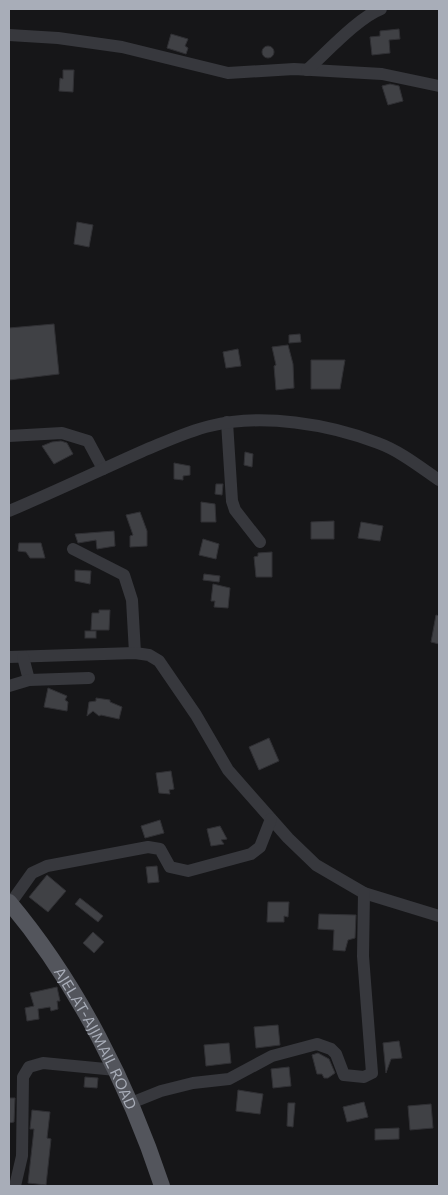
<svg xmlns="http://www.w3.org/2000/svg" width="448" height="1195" viewBox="0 0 448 1195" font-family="Commissioner,sans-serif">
  <rect width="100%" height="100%" fill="#161618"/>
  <g fill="#404145" stroke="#303034">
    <polygon points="399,29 400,39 389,40 390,53 372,55 370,37 380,36 380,31"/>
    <polygon points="171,34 188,39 185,46 188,48 186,54 167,48"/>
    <circle cx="268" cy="52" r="6"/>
    <polygon points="63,70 74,70 73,92 59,91 60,78 63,79"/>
    <polygon points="390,84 399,86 403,101 388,105 382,86"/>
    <polygon points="77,222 93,225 89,247 74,244"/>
    <polygon points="54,324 59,374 9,380 9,328"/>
    <polygon points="300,334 301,342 289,343 289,335"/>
    <polygon points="288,345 293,364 294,388 276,390 274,366 276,365 272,347"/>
    <polygon points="238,349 241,366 226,368 223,352"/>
    <polygon points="311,360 345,360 340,389 311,389"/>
    <polygon points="61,441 67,443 73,454 54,464 42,446 52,442"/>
    <polygon points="245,452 253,454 252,467 244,465"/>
    <polygon points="174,463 190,466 190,475 183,476 183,480 174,479"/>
    <polygon points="216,484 223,484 222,495 215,494"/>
    <polygon points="201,502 215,504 216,522 201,522"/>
    <polygon points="140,512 147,531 147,546 130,547 130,536 133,535 126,515"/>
    <polygon points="334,521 334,539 311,539 311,522"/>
    <polygon points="361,522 383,526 380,541 358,538"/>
    <polygon points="114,531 115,546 97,549 96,540 78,543 75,534"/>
    <polygon points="203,539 219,544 216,559 199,555"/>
    <polygon points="19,543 41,543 45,558 30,558 26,552 18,551"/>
    <polygon points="272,552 272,577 256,577 254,557 258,556 258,553"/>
    <polygon points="75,570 91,571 90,584 75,581"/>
    <polygon points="204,574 220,576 219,582 203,580"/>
    <polygon points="213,584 230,588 228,608 214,607 215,601 211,601"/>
    <polygon points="99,610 110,610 109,630 91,630 92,613 99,613"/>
    <polygon points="436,615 439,616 439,644 431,642"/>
    <rect x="85" y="631" width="11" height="7"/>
    <polygon points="48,688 67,696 65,700 68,702 67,711 44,707"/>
    <polygon points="96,698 110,700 110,702 122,707 119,719 101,715 99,716 93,711 87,716 89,702 96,701"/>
    <polygon points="269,738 279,761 259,770 249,747"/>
    <polygon points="171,771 174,789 169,790 170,794 159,793 156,773"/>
    <polygon points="160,820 164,833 145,838 141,826"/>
    <polygon points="220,826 227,839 221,840 224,844 211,846 207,829"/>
    <polygon points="157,866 159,882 148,883 146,867"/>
    <polygon points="47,875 66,891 48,912 29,897"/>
    <polygon points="80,898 103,916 98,922 75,904"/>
    <polygon points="268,902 289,902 288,917 284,916 284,922 267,922"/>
    <polygon points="319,914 356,915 355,938 348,940 345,951 333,950 334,930 318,929"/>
    <polygon points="93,932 104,942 94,953 83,943"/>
    <polygon points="57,987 60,1001 57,1001 58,1009 51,1011 50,1007 38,1009 39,1019 27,1021 25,1008 34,1006 30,993"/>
    <polygon points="278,1025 280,1045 256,1048 254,1027"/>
    <polygon points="399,1041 402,1058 391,1059 386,1073 383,1043"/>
    <polygon points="229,1043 231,1063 206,1066 204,1045"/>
    <polygon points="318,1053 329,1059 335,1073 328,1078 324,1078 322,1074 317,1074 312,1055"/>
    <polygon points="289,1067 291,1086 273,1088 271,1069"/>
    <polygon points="85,1077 98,1078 97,1088 84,1087"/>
    <polygon points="238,1090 263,1094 260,1114 236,1111"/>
    <polygon points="9,1098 15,1098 14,1122 9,1123"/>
    <polygon points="364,1102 368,1117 347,1122 343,1107"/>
    <polygon points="288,1103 295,1103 293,1127 287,1126"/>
    <polygon points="431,1104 433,1128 410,1130 408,1106"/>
    <polygon points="32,1110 50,1112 47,1138 51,1139 46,1185 28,1183 34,1129 30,1129"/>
    <polygon points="399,1128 399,1139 375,1140 375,1129"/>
  </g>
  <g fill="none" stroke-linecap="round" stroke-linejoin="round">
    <g stroke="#37383d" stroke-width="12">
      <polyline points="9,35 58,38 122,47 228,73 294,69 382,74 439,86"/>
      <path d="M307,70C326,53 359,17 381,9"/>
      <polyline points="227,422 232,501 235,510 260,542"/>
      <polyline points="9,436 62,433 88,441 103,469"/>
      <path d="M9,511C54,492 98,471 143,451C165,442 188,431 210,426C262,413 329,424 378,443C400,451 420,467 439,480"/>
      <polyline points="73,549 124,575 132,600 135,653"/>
      <polyline points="9,657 135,653 149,655 159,661 196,715 228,770 288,838 316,865 364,893 439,916"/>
      <polyline points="23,657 29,680"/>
      <polyline points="9,686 29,680 89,678"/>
      <polyline points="10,904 32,873 47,866 148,847 160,849 170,867 188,871 251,854 260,847 271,819"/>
      <polyline points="131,1103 161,1091 193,1083 229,1079 272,1056 317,1044 331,1049 336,1054 344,1075 364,1077 372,1073 363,956 364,893"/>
      <polyline points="15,1186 22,1156 23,1077 29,1067 43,1063 116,1070"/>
    </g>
    <path stroke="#53555c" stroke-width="16" id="s1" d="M9,902C77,983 129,1086 162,1186"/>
  </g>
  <g text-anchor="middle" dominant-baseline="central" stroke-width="4" stroke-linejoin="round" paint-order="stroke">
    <g font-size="15" fill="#a8adb8" stroke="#111113">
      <text stroke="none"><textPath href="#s1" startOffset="162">AJELAT-AJJMAIL ROAD</textPath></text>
    </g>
  </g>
  <rect width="448" height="1195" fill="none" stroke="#a8adb8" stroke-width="20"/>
</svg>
